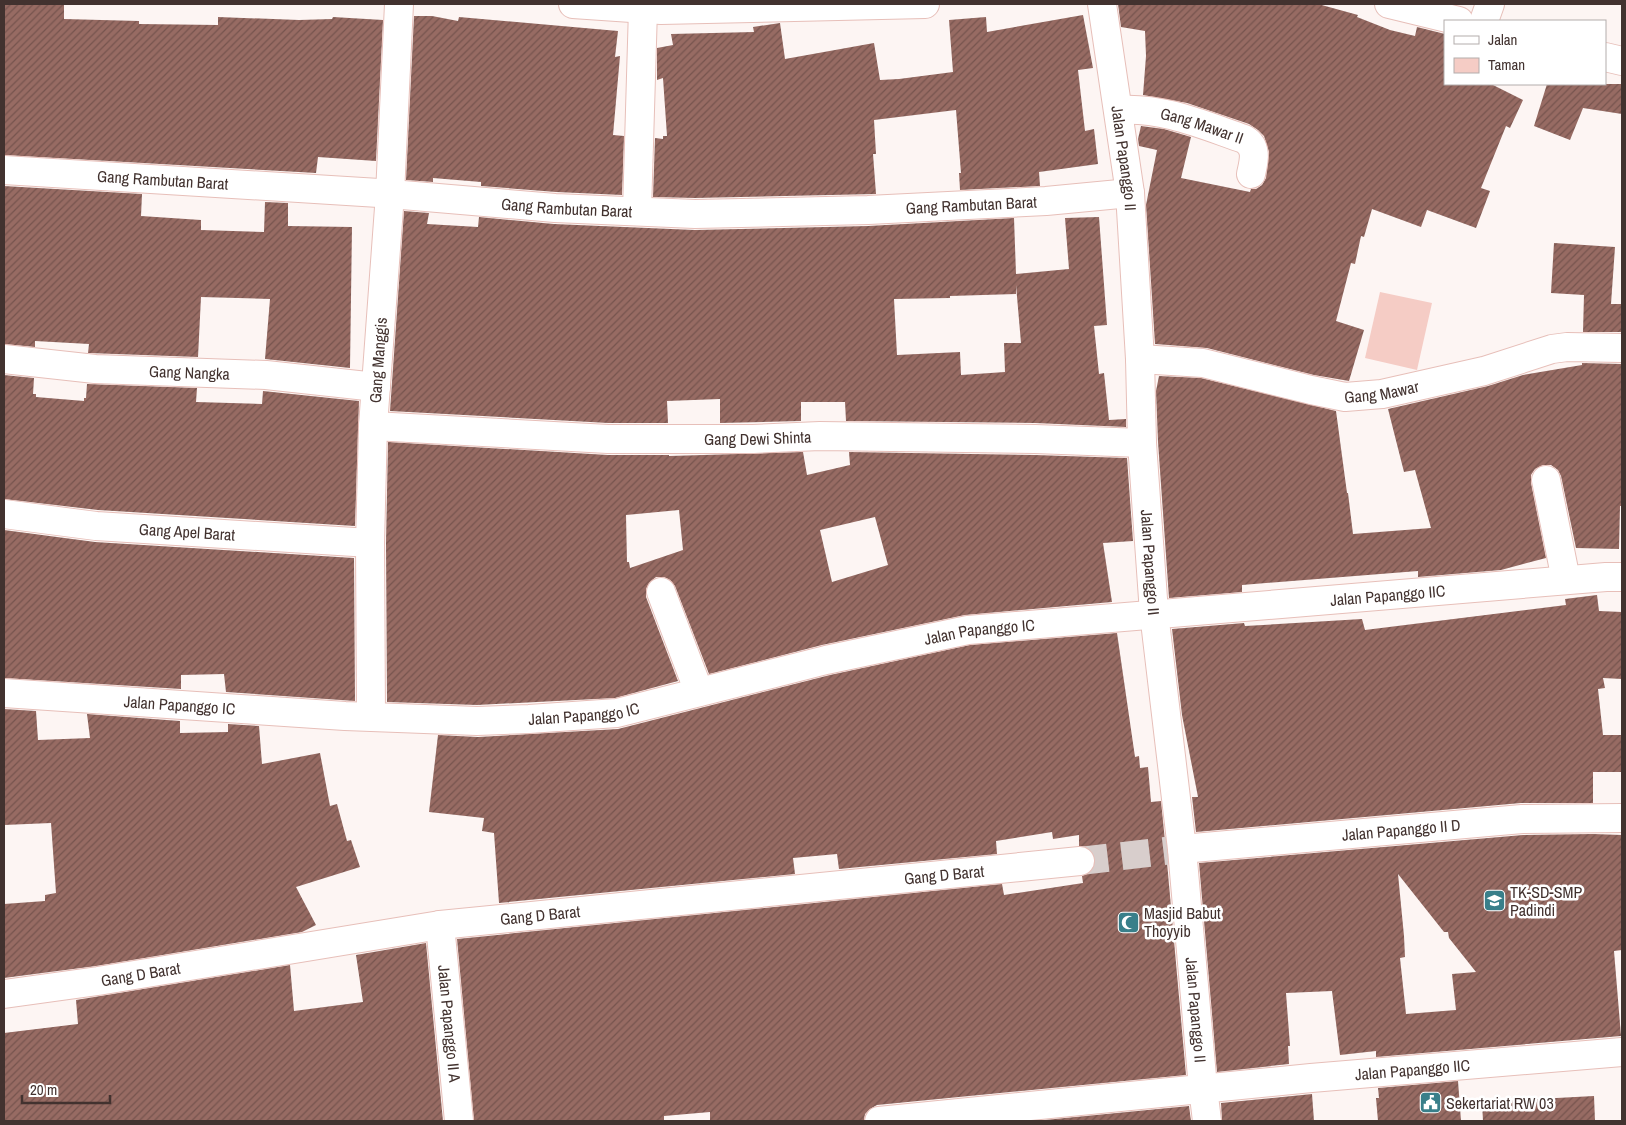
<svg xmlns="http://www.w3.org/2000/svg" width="1626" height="1125" viewBox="0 0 1626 1125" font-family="'Archivo Narrow',sans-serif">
  <defs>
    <pattern id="building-hatch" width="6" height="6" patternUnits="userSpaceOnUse" patternTransform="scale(1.25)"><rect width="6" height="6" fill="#976b63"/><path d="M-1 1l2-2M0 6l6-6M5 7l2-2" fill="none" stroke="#76544e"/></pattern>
  </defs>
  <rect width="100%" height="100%" fill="#fdf5f3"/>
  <polygon fill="#f5ccc5" points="1380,292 1432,303 1417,370 1365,358"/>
  <g fill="url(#building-hatch)" fill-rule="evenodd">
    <polygon points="4,4 64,5 64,19 139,21 139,24 218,25 218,17 299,20 332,19 333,17 383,20 376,161 318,157 316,173 4,155"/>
    <polygon points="1118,4 1318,4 1358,15 1357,17 1390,30 1415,36 1417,27 1445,34 1445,84 1491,84 1523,100 1510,128 1506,126 1481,188 1490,191 1476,228 1427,210 1421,227 1372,209 1364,237 1361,236 1355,264 1351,263 1336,321 1364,330 1349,381 1314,375 1207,348 1155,344 1146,205 1157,150 1139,146 1138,139 1141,126 1164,129 1191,137 1181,178 1250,192 1251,189 1256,189 1262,185 1266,178 1269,152 1264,136 1258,130 1249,124 1187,103 1143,95 1146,56 1145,31 1121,27"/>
    <polygon points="1083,15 1093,68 1078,70 1085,131 1094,129 1098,164 1039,172 1040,186 960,190 959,173 961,173 956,110 874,120 876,154 873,154 876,194 695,198 653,197 655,138 663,139 663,136 667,136 663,78 657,80 657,48 673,45 671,34 754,32 753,27 780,23 785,59 874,43 880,80 899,79 953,72 949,20 986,17 987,32"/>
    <polygon points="414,16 432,16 458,21 459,17 618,31 615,57 620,56 613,135 624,136 622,195 556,192 481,186 481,182 433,178 433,182 406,180"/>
    <polygon points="1547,84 1622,84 1622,114 1583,108 1570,140 1534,126"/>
    <polygon points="4,186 142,194 141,216 201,220 201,230 264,232 265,202 288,203 288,226 352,227 350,368 265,359 270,299 201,297 198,357 88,353 89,344 35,341 35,347 4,344"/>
    <path d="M404,211L429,213L427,224L478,227L479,217L554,224L695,230L868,226L1014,218L1016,274L1069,269L1065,218L1099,217L1107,325L1094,326L1099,374L1104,373L1109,420L1126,419V427L1035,423L846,421L845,402H801V421L720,423V399L667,401L668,423H608L390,411ZM1016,285L1021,343H1004L1005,372L961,375L960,352L897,355L894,299L950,298V296L1016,294Z"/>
    <polygon points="1554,243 1615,247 1611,304 1622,304 1622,332 1583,332 1584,295 1551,293"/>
    <polygon points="1582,363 1622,364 1622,506 1620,506 1619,549 1576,548 1561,476 1558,470 1551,465 1543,465 1535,469 1531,475 1531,483 1546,558 1501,570 1418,577 1418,571 1242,585 1242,592 1169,598 1158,442 1156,391 1159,376 1201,378 1336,411 1347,493 1348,493 1353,534 1431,528 1415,470 1404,472 1388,409 1488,386 1523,375 1582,365"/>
    <polygon points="4,375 34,378 33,394 36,394 36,397 84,401 84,398 86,398 87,384 197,388 196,402 262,404 263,391 359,401 355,526 98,510 4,499"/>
    <path d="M388,442L608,455H669V456L803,452L807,475L850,465L849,452L1035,455L1127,458L1133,541L1103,543L1112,602L965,615L822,645L709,674L675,586L670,580L664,577H656L649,583L646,589V597L678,681L615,698L477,705L387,702L386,543ZM679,510L683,550L630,568L629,562H627L626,515ZM875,517L888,565L832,582L820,530Z"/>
    <polygon points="4,530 95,542 354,558 355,701 226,692 224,674 181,675 181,689 4,678"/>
    <polygon points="1597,595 1599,611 1622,612 1622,679 1603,678 1605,688 1598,689 1603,735 1622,735 1622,772 1593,772 1593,803 1521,803 1196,832 1192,797 1198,797 1182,715 1172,629 1244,623 1245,626 1362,619 1365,630 1566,605 1565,599"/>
    <polygon points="1117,633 1135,757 1139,756 1140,768 1148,767 1151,802 1161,801 1166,851 1186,1075 877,1105 870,1109 865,1114 864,1120 849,1121 710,1121 710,1112 664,1116 664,1121 474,1121 457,939 1002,884 1004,895 1083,883 1082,876 1089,873 1094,868 1096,860 1092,852 1087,847 1079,846 1079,835 1053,839 1052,832 996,841 997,854 839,869 837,854 793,858 795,874 499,903 494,833 482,831 484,818 429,812 438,735 478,737 618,729 830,675 970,645"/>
    <polygon points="4,709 36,711 38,740 90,738 87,714 180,721 180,733 228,732 228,724 259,726 262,764 320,753 330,806 337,804 347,841 351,840 360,867 296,887 316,925 302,932 96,966 4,978 4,904 45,901 45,895 56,893 51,823 4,825"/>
    <path d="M1593,834L1622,835V950L1614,951L1621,1036L1376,1057V1051L1340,1055L1332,991L1286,993L1290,1046H1288L1289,1064L1217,1072L1199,863L1523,835ZM1398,874L1444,932H1448L1449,938L1476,972L1452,974L1456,1010L1406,1014L1400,958L1405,957L1404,936Z"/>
    <polygon points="426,943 443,1121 4,1121 4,1033 78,1024 76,1000 290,965 294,1011 363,1002 356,955"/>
    <polygon points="1458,1081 1461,1121 1378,1121 1376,1098 1379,1098 1378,1088"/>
    <polygon points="1312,1094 1314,1121 1222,1121 1221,1103"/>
    <polygon points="1594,1096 1595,1121 1483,1121 1482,1102"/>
    <polygon points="1189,1106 1191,1121 1034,1121"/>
  </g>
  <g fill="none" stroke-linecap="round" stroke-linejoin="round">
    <polyline stroke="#d8cecc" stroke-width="28" stroke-dasharray="28 14" stroke-linecap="butt" points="1080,861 1182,849"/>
    <defs>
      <g id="minor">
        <polyline points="573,4 661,10 925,4"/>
        <path id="s1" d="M1102,4L1130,193L1140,359L1142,443L1154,613L1182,849L1203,1088L1207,1121"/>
        <polyline points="1389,4 1459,21"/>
        <polyline points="1484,21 1490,4"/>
        <polyline points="1605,57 1622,61"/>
        <path id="s2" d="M1119,110C1163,107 1203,125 1244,139C1258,147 1254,161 1251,174"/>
        <path id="s3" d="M4,170L379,193L555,208L695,214L868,210L1046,201L1130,193"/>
        <polyline points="637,211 643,9"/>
        <path id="s4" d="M4,359L95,369L266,375L376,387"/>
        <path id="s5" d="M1140,359L1203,363L1311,390L1345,397L1382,394L1484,371L1552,349L1567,347L1622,348"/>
        <path id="s6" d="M373,426L608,439H753L820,436L1035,439L1142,443"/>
        <polyline points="1546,480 1566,580"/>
        <path id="s7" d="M4,514L96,526L370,543"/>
        <polyline points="661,592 699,692"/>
        <path id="s8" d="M4,693L345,716L477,721L529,719L617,713L826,660L968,630L1606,577H1622"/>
        <path id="s9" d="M371,716L370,543L373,426L390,194L399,4"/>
        <path id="s10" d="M1182,849L1522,819L1622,818"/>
        <path id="s11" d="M440,925L459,1121"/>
        <path id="s12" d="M4,994L98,981L440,925L1080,861"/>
        <path id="s13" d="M879,1121L1311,1078L1622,1052"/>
      </g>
    </defs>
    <use href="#minor" stroke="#e7bfb9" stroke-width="30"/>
    <use href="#minor" stroke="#fff" stroke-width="28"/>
  </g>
  <defs>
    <symbol id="school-square" viewBox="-11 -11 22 22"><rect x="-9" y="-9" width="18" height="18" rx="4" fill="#397f8a" stroke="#fff"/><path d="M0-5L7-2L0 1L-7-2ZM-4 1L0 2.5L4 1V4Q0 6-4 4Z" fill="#fff"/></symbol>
    <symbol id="mosque-square" viewBox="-11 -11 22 22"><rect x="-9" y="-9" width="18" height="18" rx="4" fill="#397f8a" stroke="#fff"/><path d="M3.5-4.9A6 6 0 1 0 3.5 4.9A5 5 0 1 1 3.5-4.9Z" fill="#fff"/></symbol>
    <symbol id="civic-square" viewBox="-11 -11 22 22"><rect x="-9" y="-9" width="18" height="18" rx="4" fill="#397f8a" stroke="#fff"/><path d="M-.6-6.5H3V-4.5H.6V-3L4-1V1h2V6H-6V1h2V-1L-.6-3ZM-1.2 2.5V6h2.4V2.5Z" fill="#fff"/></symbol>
  </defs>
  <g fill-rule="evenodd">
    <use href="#school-square" x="1482" y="888" width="25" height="25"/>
    <use href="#mosque-square" x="1116" y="910" width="25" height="25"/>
    <use href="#civic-square" x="1418" y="1090" width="25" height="25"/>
  </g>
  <g text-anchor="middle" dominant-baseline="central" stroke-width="5" stroke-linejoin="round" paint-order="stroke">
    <g font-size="16" fill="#42322f" stroke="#fff">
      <text stroke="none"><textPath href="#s2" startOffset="85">Gang Mawar II</textPath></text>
      <text stroke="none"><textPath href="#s1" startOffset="156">Jalan Papanggo II</textPath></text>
      <text stroke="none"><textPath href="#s3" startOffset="159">Gang Rambutan Barat</textPath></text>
      <text stroke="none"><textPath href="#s3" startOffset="969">Gang Rambutan Barat</textPath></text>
      <text stroke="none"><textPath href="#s3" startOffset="564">Gang Rambutan Barat</textPath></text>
      <text stroke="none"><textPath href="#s9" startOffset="356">Gang Manggis</textPath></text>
      <text stroke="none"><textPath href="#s4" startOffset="186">Gang Nangka</textPath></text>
      <text stroke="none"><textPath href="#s5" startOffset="246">Gang Mawar</textPath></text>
      <text stroke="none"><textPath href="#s6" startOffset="385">Gang Dewi Shinta</textPath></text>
      <text stroke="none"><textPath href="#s7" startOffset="184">Gang Apel Barat</textPath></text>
      <text stroke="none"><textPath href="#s1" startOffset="561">Jalan Papanggo II</textPath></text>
      <text stroke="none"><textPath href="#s8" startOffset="1396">Jalan Papanggo IIC</textPath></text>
      <text stroke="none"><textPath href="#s8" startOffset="986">Jalan Papanggo IC</textPath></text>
      <text stroke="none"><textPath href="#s8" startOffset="176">Jalan Papanggo IC</textPath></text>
      <text stroke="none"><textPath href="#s8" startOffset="581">Jalan Papanggo IC</textPath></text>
      <text stroke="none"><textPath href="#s10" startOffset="220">Jalan Papanggo II D</textPath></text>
      <text stroke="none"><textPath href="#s12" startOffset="948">Gang D Barat</textPath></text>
      <text stroke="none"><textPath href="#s12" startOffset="542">Gang D Barat</textPath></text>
      <text stroke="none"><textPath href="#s12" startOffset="138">Gang D Barat</textPath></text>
      <text stroke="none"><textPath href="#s1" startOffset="1011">Jalan Papanggo II</textPath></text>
      <text stroke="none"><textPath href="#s11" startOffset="99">Jalan Papanggo II A</textPath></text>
      <text stroke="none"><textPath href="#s13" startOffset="536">Jalan Papanggo IIC</textPath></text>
    </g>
    <g font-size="16" fill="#42322f" stroke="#fff" text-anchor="start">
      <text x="1510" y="892">TK-SD-SMP<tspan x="1510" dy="18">Padindi</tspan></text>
      <text x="1144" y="913">Masjid Babut<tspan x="1144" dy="18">Thoyyib</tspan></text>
      <text x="1446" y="1103">Sekertariat RW 03</text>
    </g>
  </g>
  <rect width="1626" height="1125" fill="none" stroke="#42322f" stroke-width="10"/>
  <rect x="1444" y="20" width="162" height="65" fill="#ffffff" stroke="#b3adac"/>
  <rect x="1454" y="36" width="25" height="8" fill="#ffffff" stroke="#b3adac"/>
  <text x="1488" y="45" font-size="15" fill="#42322f">Jalan</text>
  <rect x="1454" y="58" width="25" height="15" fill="#f5ccc5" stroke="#b3adac"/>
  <text x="1488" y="70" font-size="15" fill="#42322f">Taman</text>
  <path d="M22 1095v8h88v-8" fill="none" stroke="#42322f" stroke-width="2.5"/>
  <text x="30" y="1095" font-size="15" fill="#42322f" stroke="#ffffff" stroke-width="4" paint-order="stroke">20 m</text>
</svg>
